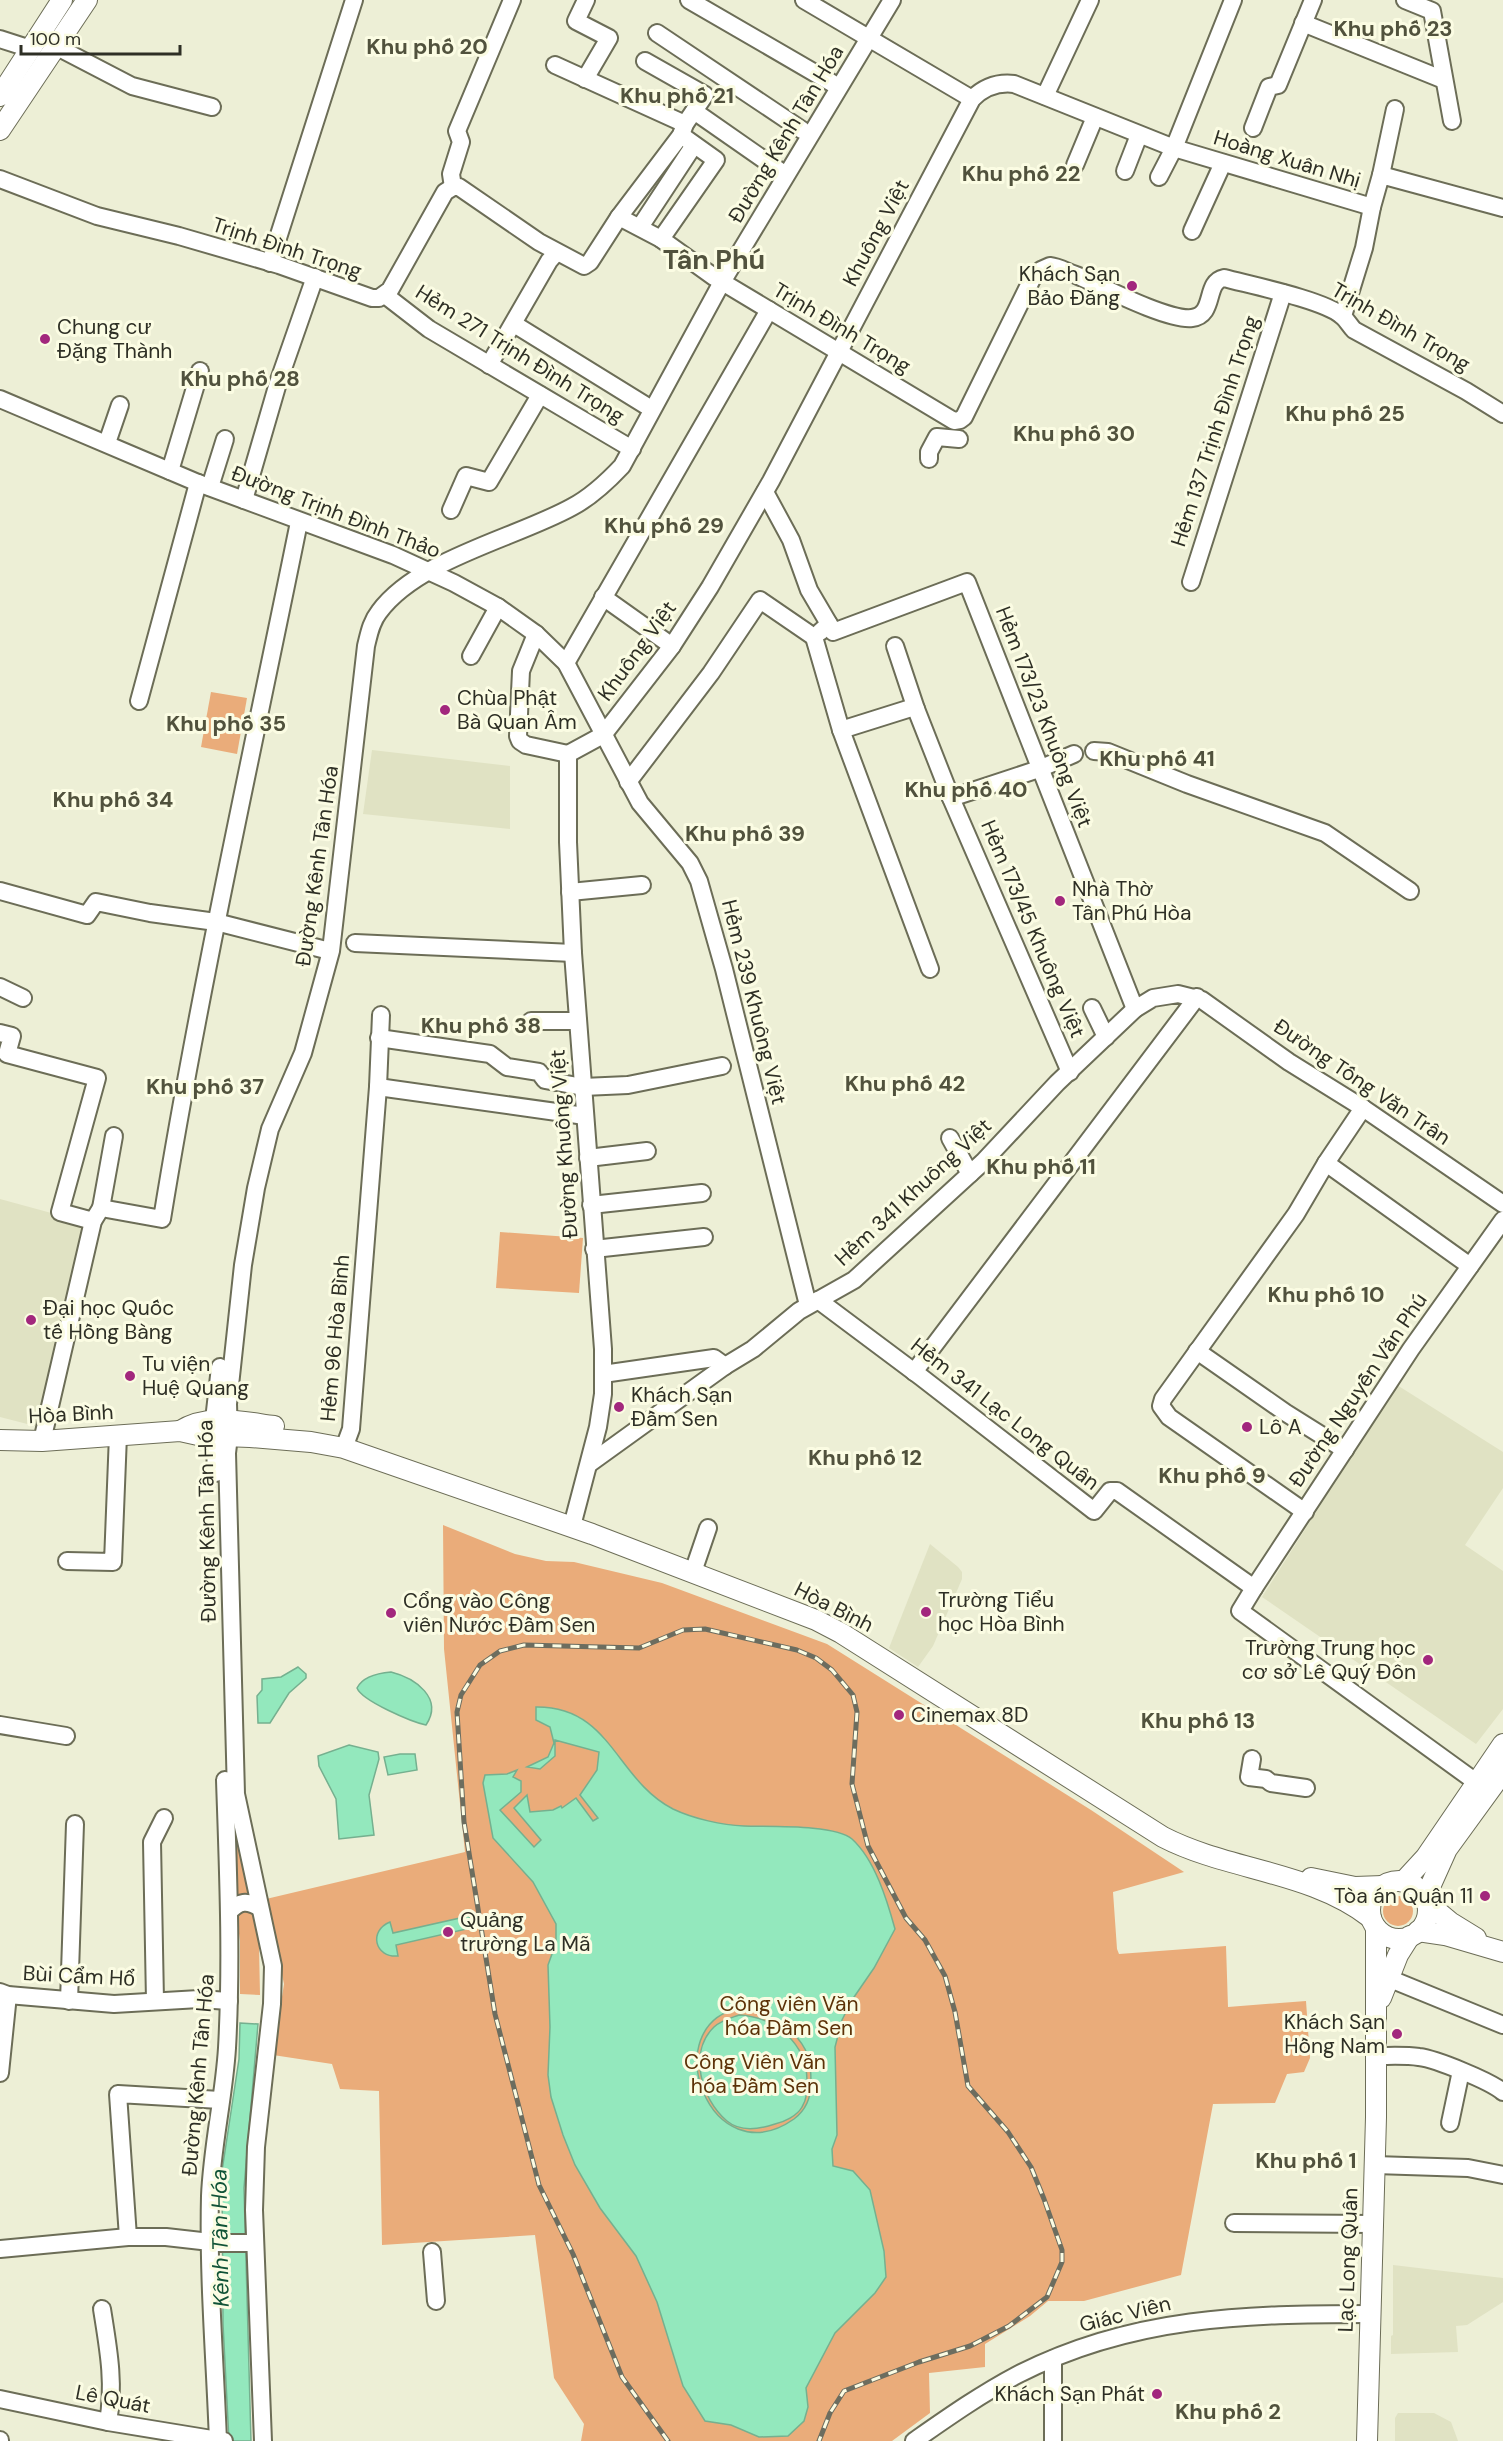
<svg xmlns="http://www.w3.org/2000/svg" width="1503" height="2441" viewBox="0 0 1503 2441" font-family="'DM Sans',sans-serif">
  <rect width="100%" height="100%" fill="#edefd6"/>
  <g fill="#e0e2c3">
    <polygon points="372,750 510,766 510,829 363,814"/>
    <polygon points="0,1199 88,1223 35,1426 0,1417"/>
    <polygon points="1397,1385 1503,1452 1503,1488 1465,1545 1503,1571 1503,1709 1476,1744 1262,1597"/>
    <polygon points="930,1544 958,1567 962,1572 962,1579 933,1646 918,1667 889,1648"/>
    <polygon points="1393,2265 1503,2278 1503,2302 1467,2325 1456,2326 1458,2352 1391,2354 1391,2336 1393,2335"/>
    <polygon points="1398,2413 1434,2413 1451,2422 1458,2441 1395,2441 1395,2418"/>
  </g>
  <g fill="#eaac7a">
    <polygon points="211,692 247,698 237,754 201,747"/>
    <polygon points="500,1232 583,1238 579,1293 496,1288"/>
    <polygon points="443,1525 515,1554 546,1561 574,1562 662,1583 827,1644 1091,1810 1184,1872 1113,1892 1117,1949 1119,1954 1226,1946 1228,2007 1306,2001 1310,2058 1304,2072 1287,2074 1275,2103 1213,2104 1181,2275 1084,2301 1048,2301 1030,2316 985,2344 985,2367 929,2373 930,2413 892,2441 581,2441 584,2424 554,2378 535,2235 382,2245 379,2091 340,2089 332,2064 273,2055 284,1984 266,1899 465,1852 444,1649"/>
    <polygon points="232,1813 259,1945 260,1995 240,1994 240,1941 227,1843"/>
    <circle cx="1398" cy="1911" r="15"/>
  </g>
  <g fill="#93e8bd" stroke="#75b08f" stroke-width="1.5" fill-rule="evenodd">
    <polygon points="298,1667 306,1674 306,1678 289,1693 270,1723 258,1723 257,1696 262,1690 262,1679 281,1677"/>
    <path d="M391,1672C415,1678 444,1698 426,1725C412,1722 362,1701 357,1688C363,1676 379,1673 391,1672Z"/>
    <path d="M536,1707C611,1706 616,1780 673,1809C694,1819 722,1825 744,1826C768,1827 835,1824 852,1839C875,1860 887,1900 895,1929L874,1968L852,2000L842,2020L835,2047L837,2135L832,2149L833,2166L853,2171L870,2190L884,2251L886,2277L875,2293L835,2333L806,2388L808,2407L804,2421L788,2436L759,2437L731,2425L705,2421L683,2386L657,2302L636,2256L600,2208L575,2165L563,2135L551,2097L548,2075L550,2027L548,1965L556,1943V1924L533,1882L493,1838L483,1783L485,1775L507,1774L517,1770L513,1777L521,1781V1792L500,1810L534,1847L541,1840L514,1808L527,1795L530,1812L553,1810L561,1806L562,1808L576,1798L593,1821L598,1818L580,1795L597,1770L599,1752L555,1740V1756L540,1769L527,1767L548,1757L554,1743L550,1727L536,1720ZM740,2008C766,2011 799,2030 808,2056C811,2065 811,2074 811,2083C811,2098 806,2110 794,2119C710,2178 654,2025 740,2008Z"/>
    <polygon points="349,1745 378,1752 379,1759 369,1795 374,1835 339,1839 336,1799 319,1766 318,1756"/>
    <polygon points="400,1754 415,1754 417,1770 388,1775 384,1757"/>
    <path d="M469,1916L471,1928L396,1945L398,1956C375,1958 368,1931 390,1922L393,1933Z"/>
    <path d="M739,2015C775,2017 807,2043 807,2081C807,2091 807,2099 802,2107C797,2116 784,2122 775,2124C760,2129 740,2132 727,2121C701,2099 688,2052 714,2027C720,2021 731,2018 739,2015Z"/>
    <polygon points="240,2023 258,2024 244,2188 251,2441 229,2441 223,2324 222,2171 239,2059"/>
  </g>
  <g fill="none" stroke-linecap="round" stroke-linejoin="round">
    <defs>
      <g id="minor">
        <polyline points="689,0 832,83"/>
        <polyline points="804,0 972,99"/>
        <polyline points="1405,0 1432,11 1452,121"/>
        <polyline points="1303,23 1444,80"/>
        <polyline points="657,33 802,130"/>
        <polyline points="0,39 31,49"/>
        <polyline points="57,47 132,86 212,107"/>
        <polyline points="555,65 685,124"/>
        <polyline points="585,79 609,38 576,21 586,0"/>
        <polyline points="1045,96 1090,0"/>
        <polyline points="694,111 780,171"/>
        <polyline points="1253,128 1269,87 1278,85 1313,0"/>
        <polyline points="1075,165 1095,117"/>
        <polyline points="1125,171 1139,135"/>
        <polyline points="1381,175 1395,109"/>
        <polyline points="1159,177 1174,148 1372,207 1381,175 1503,208"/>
        <polyline points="0,179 97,216 179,236 279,265 372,298 379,298 390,290 445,192 453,187 459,187 539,242 584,266 590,262 619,217 681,135 685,124 705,95 645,61"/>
        <polyline points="453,187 451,174 461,142 457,131 512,0"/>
        <path d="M619,217L661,239L714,277L954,421L960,420L964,417L1032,279L1041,270L1050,266C1059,267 1067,272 1076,275C1101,286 1168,321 1192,318C1216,315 1204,282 1224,278C1250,285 1324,300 1342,316C1347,320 1350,326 1354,330L1466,391L1503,414"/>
        <polyline points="640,227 694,145"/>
        <polyline points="1192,231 1223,163"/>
        <polyline points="661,239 716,160 681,135"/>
        <polyline points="270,263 354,0"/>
        <polyline points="385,295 429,329 632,449"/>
        <polyline points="1343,316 1364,248 1372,207"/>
        <polyline points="514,324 645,405"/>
        <polyline points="489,365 549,261 556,253"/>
        <polyline points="0,399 198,483 393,555 454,583 498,607 536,634 566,663 640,803 690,863 699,881 724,969 808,1305"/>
        <polyline points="107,443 120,405"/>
        <polyline points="929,459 929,452 937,437 959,439"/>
        <polyline points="170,471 200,371"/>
        <polyline points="210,487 225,439"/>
        <polyline points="765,492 791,540 809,590 829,624 820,632"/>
        <polyline points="244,500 278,383 315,277"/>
        <polyline points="451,510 466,476 489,482 540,395"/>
        <polyline points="1191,582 1283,293"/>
        <polyline points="603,597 672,646"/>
        <polyline points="829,624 833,632 967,582 1135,1009"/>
        <polyline points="536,634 521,671 518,736 520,741 526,745 568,754"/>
        <polyline points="814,637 841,730 930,969"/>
        <polyline points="895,646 916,709"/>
        <polyline points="471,656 498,607"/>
        <polyline points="566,663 769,310"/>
        <polyline points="139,701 198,483"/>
        <polyline points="841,730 911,708 916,709 951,798 1070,1072"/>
        <polyline points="1094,751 1108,752 1187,784 1325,833 1410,891"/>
        <path d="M568,754L603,735L672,646L710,587L771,481L972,99C984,87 997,82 1014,84L1174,148L1233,0"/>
        <polyline points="568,754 568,842 573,953 603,1349 603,1394 598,1427 572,1526"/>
        <polyline points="628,782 711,673 760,600 814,637"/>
        <polyline points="951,798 1039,769 1074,754"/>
        <polyline points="0,891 87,915 96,902 150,913 216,922 322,949"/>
        <polyline points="570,892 642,885"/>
        <polyline points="355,943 573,953"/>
        <polyline points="0,987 23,998"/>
        <polyline points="1092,1008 1106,1037"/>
        <polyline points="531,1021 578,1021"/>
        <polyline points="0,1033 12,1036 7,1054 97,1078 60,1212 93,1221"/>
        <polyline points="379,1038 490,1054 507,1067 539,1072 545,1080 583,1087 628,1085 722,1066"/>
        <polyline points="378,1087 585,1116"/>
        <polyline points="950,1138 970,1174"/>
        <polyline points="588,1158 647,1151"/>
        <polyline points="1326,1163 1470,1266"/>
        <polyline points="591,1205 702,1193"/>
        <polyline points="101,1208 114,1136"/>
        <polyline points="594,1249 704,1237"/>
        <polyline points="818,1300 921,1377 1094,1511 1110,1491 1117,1491 1254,1588 1240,1611 1476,1782"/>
        <polyline points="1197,1351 1286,1413 1345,1450"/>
        <polyline points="914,1372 1197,997"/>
        <polyline points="603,1374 714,1358 725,1366"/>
        <path d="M42,1441L93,1221L101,1208L162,1219C200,985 252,754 299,522"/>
        <polyline points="344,1448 351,1429 378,1087 381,1015"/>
        <polyline points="589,1464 725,1366 753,1349 799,1311 854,1280 983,1162 1057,1083 1135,1009 1153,998 1178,994 1202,1000 1289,1062 1363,1108 1503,1204"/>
        <polyline points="216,1473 214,1420 220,1367"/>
        <polyline points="1305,1512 1169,1417 1161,1406 1163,1399 1296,1214 1326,1163 1363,1108"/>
        <polyline points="67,1561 113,1562 118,1435"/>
        <polyline points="693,1572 708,1528"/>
        <polyline points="1254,1588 1411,1349 1503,1220"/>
        <polyline points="0,1725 66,1736"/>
        <polyline points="1252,1759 1249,1777 1266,1779 1271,1783 1306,1788"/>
        <path d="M229,1912C239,1901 247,1900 260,1908"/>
        <polyline points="1388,1978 1503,2025"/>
        <polyline points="0,1992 8,1995 114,2004 199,1999 229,2001"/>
        <polyline points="69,2001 75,1824"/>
        <polyline points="155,2001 152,1842 164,1818"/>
        <path d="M1376,2056C1390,2056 1405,2055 1419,2057C1436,2059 1490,2081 1503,2092"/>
        <polyline points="0,2073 8,1995"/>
        <polyline points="1450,2123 1461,2071"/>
        <polyline points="1375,2165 1468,2168 1503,2175"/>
        <polyline points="1234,2223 1374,2224"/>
        <polyline points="128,2237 118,2094 220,2100"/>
        <polyline points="0,2249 128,2237 166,2237 219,2243 255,2243"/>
        <polyline points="432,2252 436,2301"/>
        <path d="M102,2309C108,2347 115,2383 108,2422"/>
        <polyline points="1053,2359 1053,2441"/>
        <polyline points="0,2399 108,2422 224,2441"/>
        <polyline points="0,2440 0,2441"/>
        <path d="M218,2441C215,2360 208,2278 210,2196C212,2146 224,2097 227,2048C232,1959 228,1869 225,1780"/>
        <path d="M263,2441L254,2210L256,2147L272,2004L273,1966L236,1794L227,1453L229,1436L228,1404L243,1265L256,1188L270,1129L303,1053L331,951L366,646C369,634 371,622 379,612C418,559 516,538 572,507C591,497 607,482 622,466L722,282L892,0"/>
        <path d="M914,2441C947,2418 981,2394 1017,2375C1132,2316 1246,2314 1371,2314"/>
      </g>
      <g id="major">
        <polyline points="0,96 62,0"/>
        <polyline points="0,130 87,0"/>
        <path d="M180,1431C208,1413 243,1422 274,1426"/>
        <path d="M0,1440L42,1441L180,1431L198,1435L250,1437L311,1442L344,1448L592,1534L816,1620L841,1633L1163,1837C1229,1871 1311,1871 1371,1918"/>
        <polyline points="1311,1878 1355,1887 1383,1886"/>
        <circle cx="1399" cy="1910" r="29"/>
        <polyline points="1403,1882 1426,1857 1503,1744"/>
        <polyline points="1425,1898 1447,1849 1503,1772"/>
        <polyline points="1426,1902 1450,1922 1476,1938"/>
        <polyline points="1418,1931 1445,1935 1503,1952"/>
        <polyline points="1381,1998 1398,1955 1410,1936"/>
        <polyline points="1367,2441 1376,2117 1376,1928"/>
      </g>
    </defs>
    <use href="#minor" stroke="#6c6d57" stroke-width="20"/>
    <use href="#major" stroke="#6c6d57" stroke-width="22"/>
    <use href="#minor" stroke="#fff" stroke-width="16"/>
    <use href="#major" stroke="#fff" stroke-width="20"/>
    <defs>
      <polyline id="rail" points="668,2441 622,2377 573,2254 539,2185 495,2014 464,1822 457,1712 461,1695 480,1665 500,1651 524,1645 639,1648 683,1630 705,1629 797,1650 816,1658 832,1670 853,1695 857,1712 852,1784 868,1846 906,1918 925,1940 945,1976 955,2012 968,2086 1008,2132 1031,2167 1044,2199 1062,2250 1062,2262 1047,2297 1009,2326 970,2346 919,2362 844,2391 830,2413 819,2441"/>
    </defs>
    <use href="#rail" stroke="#6c6d5f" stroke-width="5"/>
    <use href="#rail" stroke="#fbfce3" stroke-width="3" stroke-dasharray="9" stroke-linecap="butt"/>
  </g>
  <g fill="#a2277d" stroke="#fbfce3" stroke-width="2">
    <circle cx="1132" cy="286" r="6"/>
    <circle cx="45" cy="339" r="6"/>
    <circle cx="445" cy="710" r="6"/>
    <circle cx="1060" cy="901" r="6"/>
    <circle cx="31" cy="1320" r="6"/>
    <circle cx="130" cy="1376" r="6"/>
    <circle cx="619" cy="1407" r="6"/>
    <circle cx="1247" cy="1427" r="6"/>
    <circle cx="926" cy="1612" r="6"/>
    <circle cx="391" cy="1613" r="6"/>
    <circle cx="1428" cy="1660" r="6"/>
    <circle cx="899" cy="1715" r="6"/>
    <circle cx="1485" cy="1896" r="6"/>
    <circle cx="448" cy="1932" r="6"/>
    <circle cx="1397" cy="2034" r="6"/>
    <circle cx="1157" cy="2394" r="6"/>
  </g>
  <g text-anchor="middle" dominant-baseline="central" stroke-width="6" stroke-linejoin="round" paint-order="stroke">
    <g font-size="21" fill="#2e2f25" stroke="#fbfce3">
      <text transform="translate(786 134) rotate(-59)">Đường Kênh Tân Hóa</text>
      <text transform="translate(1287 159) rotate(17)">Hoàng Xuân Nhị</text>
      <text transform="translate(876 233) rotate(-62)">Khuông Việt</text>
      <text transform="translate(287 248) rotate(18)">Trịnh Đình Trọng</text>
      <text transform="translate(1401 327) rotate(30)">Trịnh Đình Trọng</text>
      <text transform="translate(842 328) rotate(31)">Trịnh Đình Trọng</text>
      <text transform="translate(520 354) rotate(32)">Hẻm 271 Trịnh Đình Trọng</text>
      <text transform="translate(1215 431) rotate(-72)">Hẻm 137 Trịnh Đình Trọng</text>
      <text transform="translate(336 512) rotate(21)">Đường Trịnh Đình Thảo</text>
      <text transform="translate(637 651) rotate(-54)">Khuông Việt</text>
      <text transform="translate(1044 717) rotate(69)">Hẻm 173/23 Khuông Việt</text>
      <text transform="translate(317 866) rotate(-82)">Đường Kênh Tân Hóa</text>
      <text transform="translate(1033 929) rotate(67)">Hẻm 173/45 Khuông Việt</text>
      <text transform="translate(754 1002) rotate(76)">Hẻm 239 Khuông Việt</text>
      <text transform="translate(1362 1082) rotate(34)">Đường Tống Văn Trân</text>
      <text transform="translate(564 1144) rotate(-94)">Đường Khuông Việt</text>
      <text transform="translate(913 1192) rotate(-43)">Hẻm 341 Khuông Việt</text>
      <text transform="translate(335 1338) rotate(-85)">Hẻm 96 Hòa Bình</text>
      <text transform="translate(1358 1390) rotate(-56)">Đường Nguyễn Văn Phú</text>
      <text transform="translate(71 1414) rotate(-3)">Hòa Bình</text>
      <text transform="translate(1005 1414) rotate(38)">Hẻm 341 Lạc Long Quân</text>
      <text transform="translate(207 1521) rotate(-91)">Đường Kênh Tân Hóa</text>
      <text transform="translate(834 1607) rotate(27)">Hòa Bình</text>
      <text transform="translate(79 1976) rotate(3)">Bùi Cẩm Hổ</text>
      <text transform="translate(198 2075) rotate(-85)">Đường Kênh Tân Hóa</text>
      <text transform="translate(1348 2260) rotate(-88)">Lạc Long Quân</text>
      <text transform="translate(1125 2314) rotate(-14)">Giác Viên</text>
      <text transform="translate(113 2399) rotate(11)">Lê Quát</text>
    </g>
    <g font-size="21" fill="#2e2f25" stroke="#fbfce3" text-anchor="start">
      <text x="1120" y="274" text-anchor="end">Khách Sạn<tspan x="1120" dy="24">Bảo Đăng</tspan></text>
      <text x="57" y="327">Chung cư<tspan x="57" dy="24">Đặng Thành</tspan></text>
      <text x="457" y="698">Chùa Phật<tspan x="457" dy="24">Bà Quan Âm</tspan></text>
      <text x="1072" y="889">Nhà Thờ<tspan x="1072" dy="24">Tân Phú Hòa</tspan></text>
      <text x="43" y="1308">Đại học Quốc<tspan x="43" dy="24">tế Hồng Bàng</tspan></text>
      <text x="142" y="1364">Tu viện<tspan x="142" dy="24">Huệ Quang</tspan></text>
      <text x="631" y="1395">Khách Sạn<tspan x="631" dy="24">Đầm Sen</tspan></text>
      <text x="1259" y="1427">Lô A</text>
      <text x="938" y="1600">Trường Tiểu<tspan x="938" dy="24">học Hòa Bình</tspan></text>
      <text x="403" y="1601">Cổng vào Công<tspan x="403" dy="24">viên Nước Đầm Sen</tspan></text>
      <text x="1416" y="1648" text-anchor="end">Trường Trung học<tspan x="1416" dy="24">cơ sở Lê Quý Đôn</tspan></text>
      <text x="911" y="1715">Cinemax 8D</text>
      <text x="1473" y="1896" text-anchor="end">Tòa án Quận 11</text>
      <text x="460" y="1920">Quảng<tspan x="460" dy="24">trường La Mã</tspan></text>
      <text x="1385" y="2022" text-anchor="end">Khách Sạn<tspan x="1385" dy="24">Hồng Nam</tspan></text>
      <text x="1145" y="2394" text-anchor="end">Khách Sạn Phát</text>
    </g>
    <g font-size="21" fill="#5c3208" stroke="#fbfce3">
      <text x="789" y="2004">Công viên Văn<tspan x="789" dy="24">hóa Đầm Sen</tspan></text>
      <text x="755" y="2062">Công Viên Văn<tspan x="755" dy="24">hóa Đầm Sen</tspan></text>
    </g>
    <g font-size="22" font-weight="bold" fill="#51523d" stroke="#fbfce3">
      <text x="1393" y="28">Khu phố 23</text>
      <text x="427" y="46">Khu phố 20</text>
      <text x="677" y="95">Khu phố 21</text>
      <text x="1021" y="173">Khu phố 22</text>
      <text x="240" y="378">Khu phố 28</text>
      <text x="1345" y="413">Khu phố 25</text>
      <text x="1074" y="433">Khu phố 30</text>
      <text x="664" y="525">Khu phố 29</text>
      <text x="226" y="723">Khu phố 35</text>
      <text x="1157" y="758">Khu phố 41</text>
      <text x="966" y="789">Khu phố 40</text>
      <text x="113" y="799">Khu phố 34</text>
      <text x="745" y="833">Khu phố 39</text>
      <text x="481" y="1025">Khu phố 38</text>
      <text x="905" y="1083">Khu phố 42</text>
      <text x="205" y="1086">Khu phố 37</text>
      <text x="1041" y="1166">Khu phố 11</text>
      <text x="1326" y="1294">Khu phố 10</text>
      <text x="865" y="1457">Khu phố 12</text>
      <text x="1212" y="1475">Khu phố 9</text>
      <text x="1198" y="1720">Khu phố 13</text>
      <text x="1306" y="2160">Khu phố 1</text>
      <text x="1228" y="2411">Khu phố 2</text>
    </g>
    <g font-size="22" font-style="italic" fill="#105337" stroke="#fbfce3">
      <text transform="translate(220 2238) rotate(-91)">Kênh Tân Hóa</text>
    </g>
    <g font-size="27" font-weight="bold" fill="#51523d" stroke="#fbfce3">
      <text x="714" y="259">Tân Phú</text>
    </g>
  </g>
  <path d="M21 45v9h159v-9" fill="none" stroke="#2e2f25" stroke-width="3"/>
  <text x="30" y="45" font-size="18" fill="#2e2f25" stroke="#fbfce3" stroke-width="4.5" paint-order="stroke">100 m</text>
</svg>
